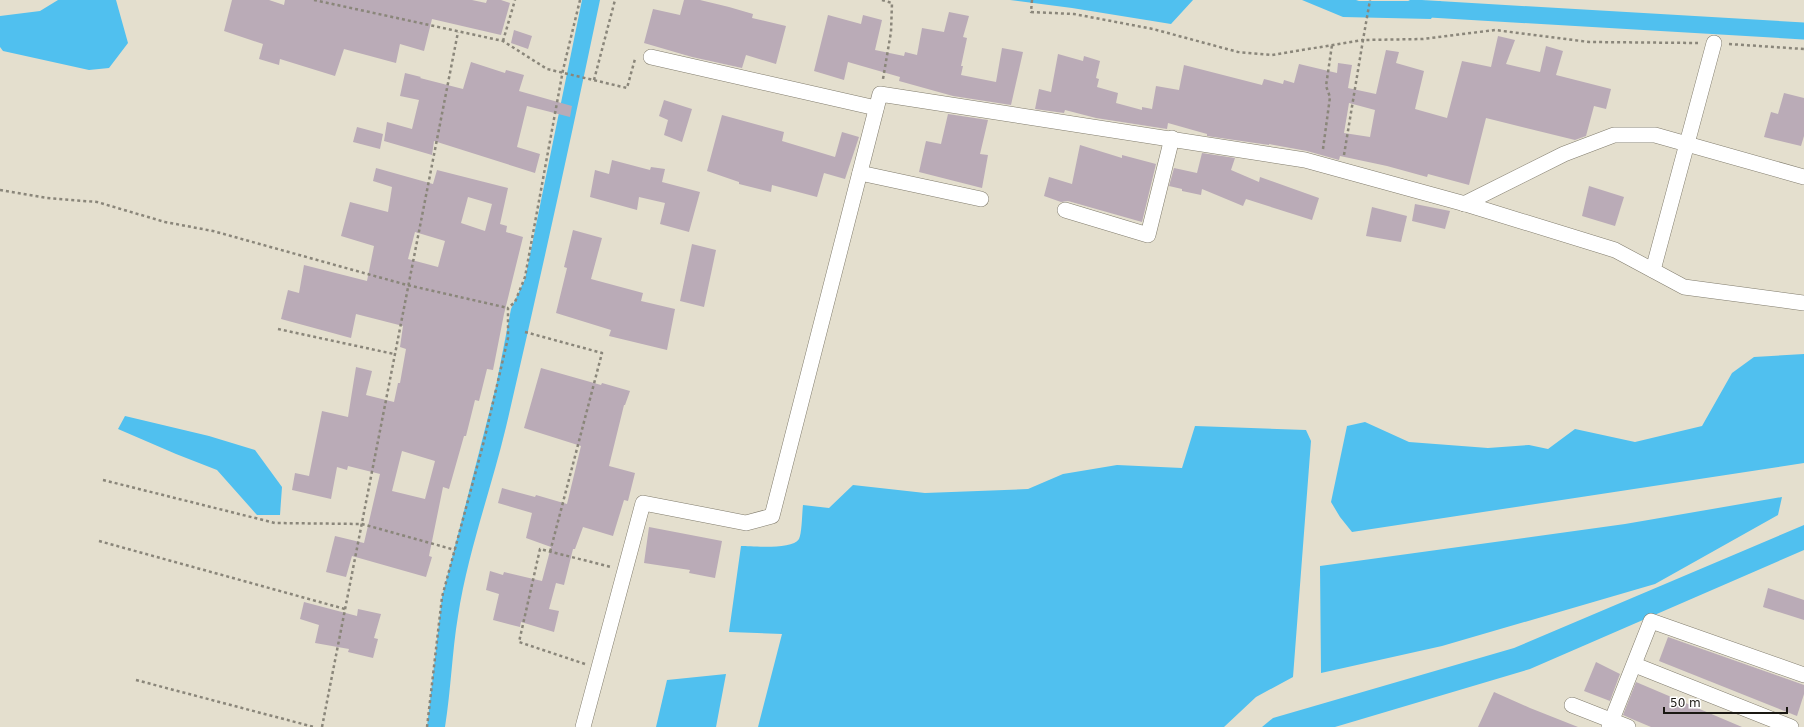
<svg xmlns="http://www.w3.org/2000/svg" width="1804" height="727" viewBox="0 0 1804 727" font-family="'DejaVu Sans',sans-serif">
  <rect width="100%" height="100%" fill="#e4dfce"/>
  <g fill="#50c0ef">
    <polygon points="58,0 116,0 128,43 109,68 89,70 3,51 0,47 0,16 40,11"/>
    <path d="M582,0H600C570,143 539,285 506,427C491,490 468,551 458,616C452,652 451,690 445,727H427L442,597L496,386L511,309L525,279Z"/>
    <polygon points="1010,0 1193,0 1171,24 1072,8"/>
    <polygon points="1302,0 1356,0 1359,1 1441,1 1431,19 1343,17"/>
    <polygon points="1804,354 1804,463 1352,532 1340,517 1331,502 1347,426 1365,422 1409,442 1488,448 1529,445 1548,449 1575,429 1635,442 1702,426 1732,373 1754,357"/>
    <polygon points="125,416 209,436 255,450 282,487 280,515 257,515 217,470 176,454 118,429"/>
    <path d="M1195,426L1306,430L1311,441L1293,677L1256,697L1224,727H758L782,634L729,632L741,546C753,546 792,550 799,539C802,533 802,513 803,505L829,508L853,485L925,493L1028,489L1063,474L1117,465L1182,468Z"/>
    <polygon points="1782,497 1778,515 1655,584 1442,646 1321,673 1320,566 1625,524"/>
    <polygon points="1804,525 1804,550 1530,669 1335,727 1262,727 1273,718 1514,648"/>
    <polygon points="726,674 716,727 656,727 667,680"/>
  </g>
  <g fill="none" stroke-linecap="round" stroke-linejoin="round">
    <polyline stroke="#50c0ef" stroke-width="17" points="1413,8 1804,31"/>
  </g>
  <g fill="#baabb7" fill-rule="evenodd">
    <polygon points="232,0 269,0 284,5 285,0 472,0 486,3 487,0 501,0 510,3 501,35 432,19 424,51 400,44 396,63 344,49 335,76 280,59 279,65 259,59 263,44 224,31"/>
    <polygon points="684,0 700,0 729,7 753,14 752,18 786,26 776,64 746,55 742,68 692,57 644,43 653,9 680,15"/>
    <polygon points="949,12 969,16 963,37 967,38 961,66 963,66 961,75 996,82 1002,48 1023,52 1011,105 953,96 899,81 900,77 848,62 844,80 814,71 828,15 861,24 863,15 882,20 875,50 904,56 905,52 917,55 922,28 944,32"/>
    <polygon points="514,30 532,36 528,49 511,43"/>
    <path d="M1498,36L1515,40L1506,64L1540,72L1546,46L1563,51L1556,75L1611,89L1606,109L1594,106L1586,136L1575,140L1486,118L1469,185L1428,174L1427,177L1387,166L1340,156L1339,160L1307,151L1269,144V145L1207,136V134L1168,123L1167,129L1096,118L1065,110L1064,113L1035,109L1039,89L1051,92L1058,54L1083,61L1084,56L1100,61L1096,78L1099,79L1097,87L1118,93L1116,103L1142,110V107L1152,109L1156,86L1179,90L1184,65L1262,85L1264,79L1283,84L1284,80L1294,83L1299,64L1337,73L1338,63L1352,65L1348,88L1376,94L1386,50L1399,52L1396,63L1424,71L1415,109L1447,118L1462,61L1491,67ZM1349,103L1375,110L1370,137L1344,133Z"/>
    <polygon points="471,62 505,73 506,70 524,75 519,91 572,106 570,117 527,106 517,147 540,154 535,173 434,141 432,155 384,141 387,122 412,129 419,100 400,96 405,73 421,77 420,78 463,89"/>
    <polygon points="1784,93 1804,98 1804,136 1801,146 1764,137 1771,112 1778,114"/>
    <polygon points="664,100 692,109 682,142 664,135 668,120 659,116"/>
    <polygon points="948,114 988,120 980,154 988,155 982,188 919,172 926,141 941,144"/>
    <polygon points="722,115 784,132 782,141 835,157 842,132 859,137 845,179 824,173 817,197 772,185 771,192 739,184 739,182 707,171"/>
    <polygon points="357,127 383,134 380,149 353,142"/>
    <polygon points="1080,145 1122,158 1122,155 1156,164 1142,222 1068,201 1061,202 1044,196 1049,177 1072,184"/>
    <polygon points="1202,153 1235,158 1231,170 1259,182 1260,177 1319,198 1312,220 1246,199 1243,206 1202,189 1201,195 1182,191 1182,189 1169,186 1174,168 1197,173"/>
    <polygon points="612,160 650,170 651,167 665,169 662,182 700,192 689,232 660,224 665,203 639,197 637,210 590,197 595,170 609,174"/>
    <path d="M376,168L433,184L437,170L508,188L500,224L507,226L506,232L523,237L504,314L493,370L487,369L479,401L475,400L466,436H464L449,489L443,487L429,556L432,557L426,577L352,556L346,577L326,572L335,536L364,543L380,474L348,466L347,470L337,467L331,499L292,490L295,473L309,476L322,411L348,417L356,367L372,371L366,395L394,402L398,383H400L406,349L400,347L403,326L356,314L351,338L281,319L288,290L299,293L304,265L367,281L374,246L341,236L350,202L388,212L392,187L373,181ZM468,197L492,204L485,231L461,223ZM415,232L445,241L438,267L408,259ZM402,451L435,461L425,499L392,491Z"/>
    <polygon points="1589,186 1624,197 1615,226 1582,216"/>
    <polygon points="1415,204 1450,211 1445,229 1412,221"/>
    <polygon points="1372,207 1407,216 1401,242 1366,236"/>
    <polygon points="573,230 602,238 591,279 643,293 641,301 675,309 667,350 609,336 611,330 556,313 567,268 564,267"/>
    <polygon points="692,244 716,250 704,307 680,301"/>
    <polygon points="541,368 601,385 602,383 630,391 625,405 624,405 609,466 635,473 628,501 624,500 613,536 583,527 575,549 573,549 564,585 556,583 549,609 559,611 554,632 521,622 520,627 493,620 499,594 486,590 490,571 503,575 504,572 542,581 551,547 526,538 532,513 498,503 502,488 535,497 536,495 567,504 581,446 524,428"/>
    <polygon points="649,527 722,541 715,578 689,573 690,570 644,563"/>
    <polygon points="1768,588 1804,600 1804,620 1763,607"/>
    <polygon points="304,602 357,616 358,609 381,614 374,638 378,639 373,658 348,652 349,649 315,643 319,625 300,619"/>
    <polygon points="1668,637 1804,685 1804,694 1797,716 1659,661"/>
    <polygon points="1596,662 1620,674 1610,701 1584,691"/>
    <polygon points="1636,682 1742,727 1651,727 1632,719 1623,715"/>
    <polygon points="1494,692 1530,708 1578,727 1478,727"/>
  </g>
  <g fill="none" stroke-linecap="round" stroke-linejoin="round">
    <defs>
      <g id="street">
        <polyline points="651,57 876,108"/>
        <polyline points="860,173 981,199"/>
        <polyline points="1464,204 1564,154 1614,135 1655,135 1804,177"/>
        <polyline points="1065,210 1148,235 1172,138"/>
        <polyline points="1653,270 1714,43"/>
        <polyline points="1635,665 1791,727"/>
        <polyline points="1572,705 1628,727"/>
        <polyline points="583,727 643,503 746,523 772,516 880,94 1305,160 1469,205 1615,250 1684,287 1804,303"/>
        <polyline points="1609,727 1651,621 1804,675"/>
      </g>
    </defs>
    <use href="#street" stroke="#817c6d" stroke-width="16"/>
    <g stroke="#8a867a" stroke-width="2.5" stroke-dasharray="3 3" stroke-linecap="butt">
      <polyline points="314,0 503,41 547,69 627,88 635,59"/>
      <polyline points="882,0 892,3 891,32 883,79"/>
      <polyline points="1032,0 1031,12 1074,14 1153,29 1238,52 1272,55 1363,40 1370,0"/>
      <polyline points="503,41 515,0"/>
      <polyline points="1729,44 1804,49"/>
      <polyline points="594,80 615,0"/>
      <polyline points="1323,149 1330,97 1326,86 1332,45"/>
      <polyline points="1344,155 1363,40 1423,39 1495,30 1589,42 1698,43"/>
      <polyline points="0,190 47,198 97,202 165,222 213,231 407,285 508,308"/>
      <polyline points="278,329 394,354"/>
      <polyline points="525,332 602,353 550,552"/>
      <polyline points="103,480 275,523 362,524 455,550"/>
      <polyline points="99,541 345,609"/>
      <polyline points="585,664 519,642 540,549 611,567"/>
      <polyline points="136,680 314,727"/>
      <polyline points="322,727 458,32"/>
      <polyline points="427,727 442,597 484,441 508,338 508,308 515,302 525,277 563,70 580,0"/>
    </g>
    <use href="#street" stroke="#fff" stroke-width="15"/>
  </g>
  <path d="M1664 707v6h123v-6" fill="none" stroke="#1a1812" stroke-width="2"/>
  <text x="1670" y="707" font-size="12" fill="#1a1812" stroke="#ffffff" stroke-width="3" paint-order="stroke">50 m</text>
</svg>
